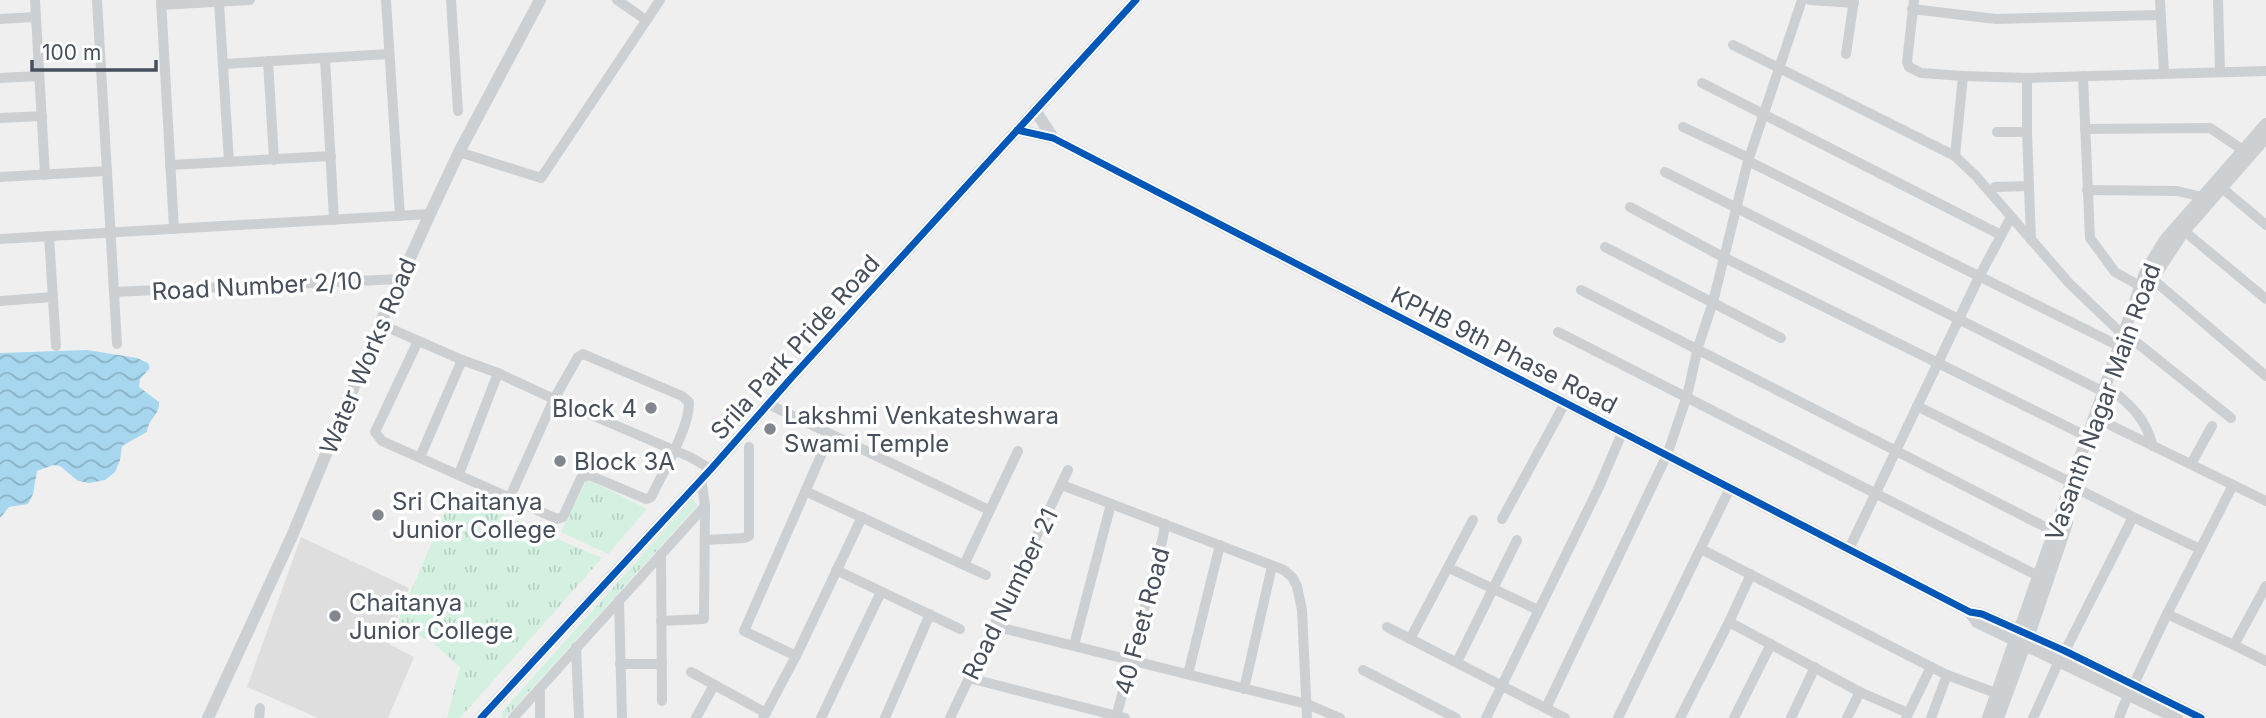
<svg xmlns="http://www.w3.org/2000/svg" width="2266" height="718" viewBox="0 0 2266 718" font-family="Inter,sans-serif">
  <defs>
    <pattern id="grass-tufts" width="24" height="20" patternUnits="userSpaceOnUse" patternTransform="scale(1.75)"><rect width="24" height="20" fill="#d3f0e1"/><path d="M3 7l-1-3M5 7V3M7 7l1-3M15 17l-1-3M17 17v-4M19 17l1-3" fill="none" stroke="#b6d0c3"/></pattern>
    <pattern id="water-waves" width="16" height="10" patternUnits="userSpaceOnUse" patternTransform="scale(1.75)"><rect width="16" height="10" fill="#a7d7ee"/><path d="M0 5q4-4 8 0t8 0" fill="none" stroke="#8ab1c4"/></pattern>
  </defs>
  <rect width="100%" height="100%" fill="#f0efef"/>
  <polygon fill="#dededf" points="301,537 409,588 387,643 414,657 388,718 318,718 247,687"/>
  <g fill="url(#grass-tufts)">
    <polygon points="587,479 647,509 608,554 561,532"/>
    <polygon points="454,491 553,537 602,558 460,718 447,718 460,667 430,640 396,626"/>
    <polygon points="693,498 697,506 505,718 502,718 502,712"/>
  </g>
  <path fill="url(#water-waves)" d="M87,350L137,358L148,363L150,368L140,379L139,387L159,402C160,415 148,419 147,432L122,446L120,460L115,472L105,480L89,483L78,481L60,466L53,465L37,471L33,494L28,504L9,507L0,518V353Z"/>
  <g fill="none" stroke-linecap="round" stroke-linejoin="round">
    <g stroke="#cdd0d3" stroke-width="10">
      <polyline points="35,0 45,175"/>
      <polyline points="97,0 117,344"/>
      <polyline points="161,0 174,229"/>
      <polyline points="386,0 400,216"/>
      <polyline points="451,0 458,111"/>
      <polyline points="617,0 646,20"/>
      <polyline points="1810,0 1854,3"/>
      <polyline points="2160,0 2164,73"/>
      <polyline points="2218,0 2220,71"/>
      <polyline points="219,2 229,162"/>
      <polyline points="161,5 250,0"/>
      <polyline points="1912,9 1996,19 2160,15"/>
      <polyline points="0,19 36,17"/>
      <polyline points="1733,45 1955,156 1963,76 1921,73 1909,67 1907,62 1914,0"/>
      <polyline points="1846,54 1854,0"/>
      <polyline points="325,58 334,220"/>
      <polyline points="268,61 274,160"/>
      <polyline points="223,64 389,54"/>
      <polyline points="1963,76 2027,78 2266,71"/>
      <polyline points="2083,76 2090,238 2115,272 2147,290"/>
      <polyline points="0,78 39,76"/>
      <polyline points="2027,78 2027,132 2031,240"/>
      <polyline points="1702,83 2001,235"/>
      <polyline points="0,118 42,116"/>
      <polyline points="1683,127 1749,158"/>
      <polyline points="2085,129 2210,128 2243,150"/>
      <polyline points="1997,132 2027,132"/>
      <polyline points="459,152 541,178 660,0"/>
      <polyline points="1955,156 1975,175 2069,283 2124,336 2131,338 2231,418"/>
      <polyline points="1748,161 2127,350"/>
      <polyline points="170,165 331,156"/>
      <polyline points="1665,172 2104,392"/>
      <polyline points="0,177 107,171"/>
      <polyline points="1995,187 2029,186"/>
      <polyline points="2222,188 2266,225"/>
      <polyline points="2087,190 2177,191 2202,197"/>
      <polyline points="1630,207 1723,257 2088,437"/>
      <polyline points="2184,231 2266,299"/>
      <polyline points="49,236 56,346"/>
      <polyline points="0,239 430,214"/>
      <polyline points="1605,247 1781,338"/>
      <polyline points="2149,276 2266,376"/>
      <polyline points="1581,290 2055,532"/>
      <polyline points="114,292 400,279"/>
      <polyline points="0,301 53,297"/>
      <polyline points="380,324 462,360 498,373 554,399 690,457 711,469"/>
      <polyline points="1558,332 2040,577"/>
      <path d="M418,341L375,432L382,441L557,519L563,517L581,478L589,475L646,499L651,497C662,474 690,427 689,402L682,396L583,354L578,357L554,399L510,497"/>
      <path d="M2112,390C2134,408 2145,419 2153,446"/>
      <polyline points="768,404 989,510"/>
      <polyline points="1917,406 2072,483 2078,489 2133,517 2065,651"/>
      <polyline points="2102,421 2266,501"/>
      <polyline points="420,457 462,360"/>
      <polyline points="2191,464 2212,426"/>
      <polyline points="459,474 498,373"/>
      <polyline points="1062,485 1284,570 1292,577 1297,586 1302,610 1307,718"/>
      <polyline points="2233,485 2167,614 2234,645"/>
      <polyline points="805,491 964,565 1018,451"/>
      <polyline points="2133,517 2200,549"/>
      <polyline points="1502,519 1565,403"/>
      <polyline points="705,540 744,538 749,536 749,447"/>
      <polyline points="1701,549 1931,667"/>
      <polyline points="1849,549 1979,277 2011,217"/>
      <polyline points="661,554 662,701"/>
      <polyline points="964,565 986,575"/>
      <polyline points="1449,568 1538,610"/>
      <polyline points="836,570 960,629"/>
      <polyline points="2266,586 2234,645 2266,661"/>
      <polyline points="619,600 622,718"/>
      <polyline points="661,621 704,619 705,506 701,478"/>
      <polyline points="1729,622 1751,574"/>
      <polyline points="994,626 1307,704 1340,718"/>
      <polyline points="1387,627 1565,718"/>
      <polyline points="1410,639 1473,520"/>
      <polyline points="1074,645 1111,504"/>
      <polyline points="576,647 579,718"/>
      <polyline points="796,656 744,631 830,435"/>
      <polyline points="1457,662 1517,540"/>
      <polyline points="620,664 662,664"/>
      <polyline points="1363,670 1456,718"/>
      <polyline points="691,672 766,713"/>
      <polyline points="1188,674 1220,545"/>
      <polyline points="969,678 1125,718"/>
      <polyline points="1244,689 1272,566"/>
      <polyline points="540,690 540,718"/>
      <polyline points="1546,708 1667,455 1687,396 1698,347 1713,302 1748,161 1802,0"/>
      <polyline points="259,718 260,708"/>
      <polyline points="513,718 705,506"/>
      <polyline points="696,718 714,685"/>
      <polyline points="763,718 796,656 862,517"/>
      <polyline points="821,718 881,592"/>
      <polyline points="885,718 930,614"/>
      <polyline points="950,718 1068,470"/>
      <polyline points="1116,718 1163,537 1165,524"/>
      <polyline points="1486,718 1599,487 1622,433"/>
      <polyline points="1618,718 1730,488"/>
      <polyline points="1680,718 1729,622 1860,692"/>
      <polyline points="1734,718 1771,644"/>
      <polyline points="1791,718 1815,667"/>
      <polyline points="1847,718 1860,692 1908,713"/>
      <polyline points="1906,718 1931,667 1947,675 1996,693"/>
      <polyline points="1931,718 1947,675"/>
      <polyline points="2033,718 2059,661"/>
      <polyline points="2119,718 2123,707 2167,614"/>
    </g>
    <g stroke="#cdd0d3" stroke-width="12">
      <polyline points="1035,110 1053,138"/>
      <polyline points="1017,130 1053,138 1970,612 1982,614 2065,651 2201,718"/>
      <polyline points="2151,281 2184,231 2266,137"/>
      <polyline points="1970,612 1977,622 2177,718"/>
      <polyline points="2019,631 2145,273 2164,241 2266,124"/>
      <polyline points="2029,635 2067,523"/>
      <polyline points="208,718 292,536 380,324 430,214 459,152 540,0"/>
      <polyline points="481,718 711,469 793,376 1136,0"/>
      <polyline points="1988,718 2015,640"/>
      <polyline points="1998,718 2025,645"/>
    </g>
    <defs>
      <g id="cycleway">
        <polyline points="1017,130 1053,138 1970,612 1982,614 2065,651 2201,718"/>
        <polyline points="481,718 711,469 793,376 1136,0"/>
      </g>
    </defs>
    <use href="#cycleway" stroke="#fff" stroke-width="11"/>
    <use href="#cycleway" stroke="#0057b8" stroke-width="7"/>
  </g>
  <g fill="#82878f" stroke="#fff" stroke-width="2.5">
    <circle cx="651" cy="408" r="7"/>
    <circle cx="770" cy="429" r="7"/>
    <circle cx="560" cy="461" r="7"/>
    <circle cx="378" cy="515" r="7"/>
    <circle cx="335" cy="616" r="7"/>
  </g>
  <g text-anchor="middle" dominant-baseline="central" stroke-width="7" stroke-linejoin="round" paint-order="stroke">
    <g font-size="24" fill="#464f5c" stroke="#fff">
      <text transform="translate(257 286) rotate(-3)">Road Number 2/10</text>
      <text transform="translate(795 347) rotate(-48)">Srila Park Pride Road</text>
      <text transform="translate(1504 350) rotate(27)">KPHB 9th Phase Road</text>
      <text transform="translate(368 356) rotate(-67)">Water Works Road</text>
      <text transform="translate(2103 402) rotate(-70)">Vasanth Nagar Main Road</text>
      <text transform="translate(1010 594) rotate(-64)">Road Number 21</text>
      <text transform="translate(1142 621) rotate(-75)">40 Feet Road</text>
    </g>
    <g font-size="24" fill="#464f5c" stroke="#fff" text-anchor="start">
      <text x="637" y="408" text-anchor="end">Block 4</text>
      <text x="784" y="415">Lakshmi Venkateshwara<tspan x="784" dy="28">Swami Temple</tspan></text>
      <text x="574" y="461">Block 3A</text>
      <text x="392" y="501">Sri Chaitanya<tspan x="392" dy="28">Junior College</tspan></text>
      <text x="349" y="602">Chaitanya<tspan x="349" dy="28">Junior College</tspan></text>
    </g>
  </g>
  <path d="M32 60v10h124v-10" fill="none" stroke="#464f5c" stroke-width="3.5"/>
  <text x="42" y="60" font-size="21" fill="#464f5c" stroke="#ffffff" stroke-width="5" paint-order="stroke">100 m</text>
</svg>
